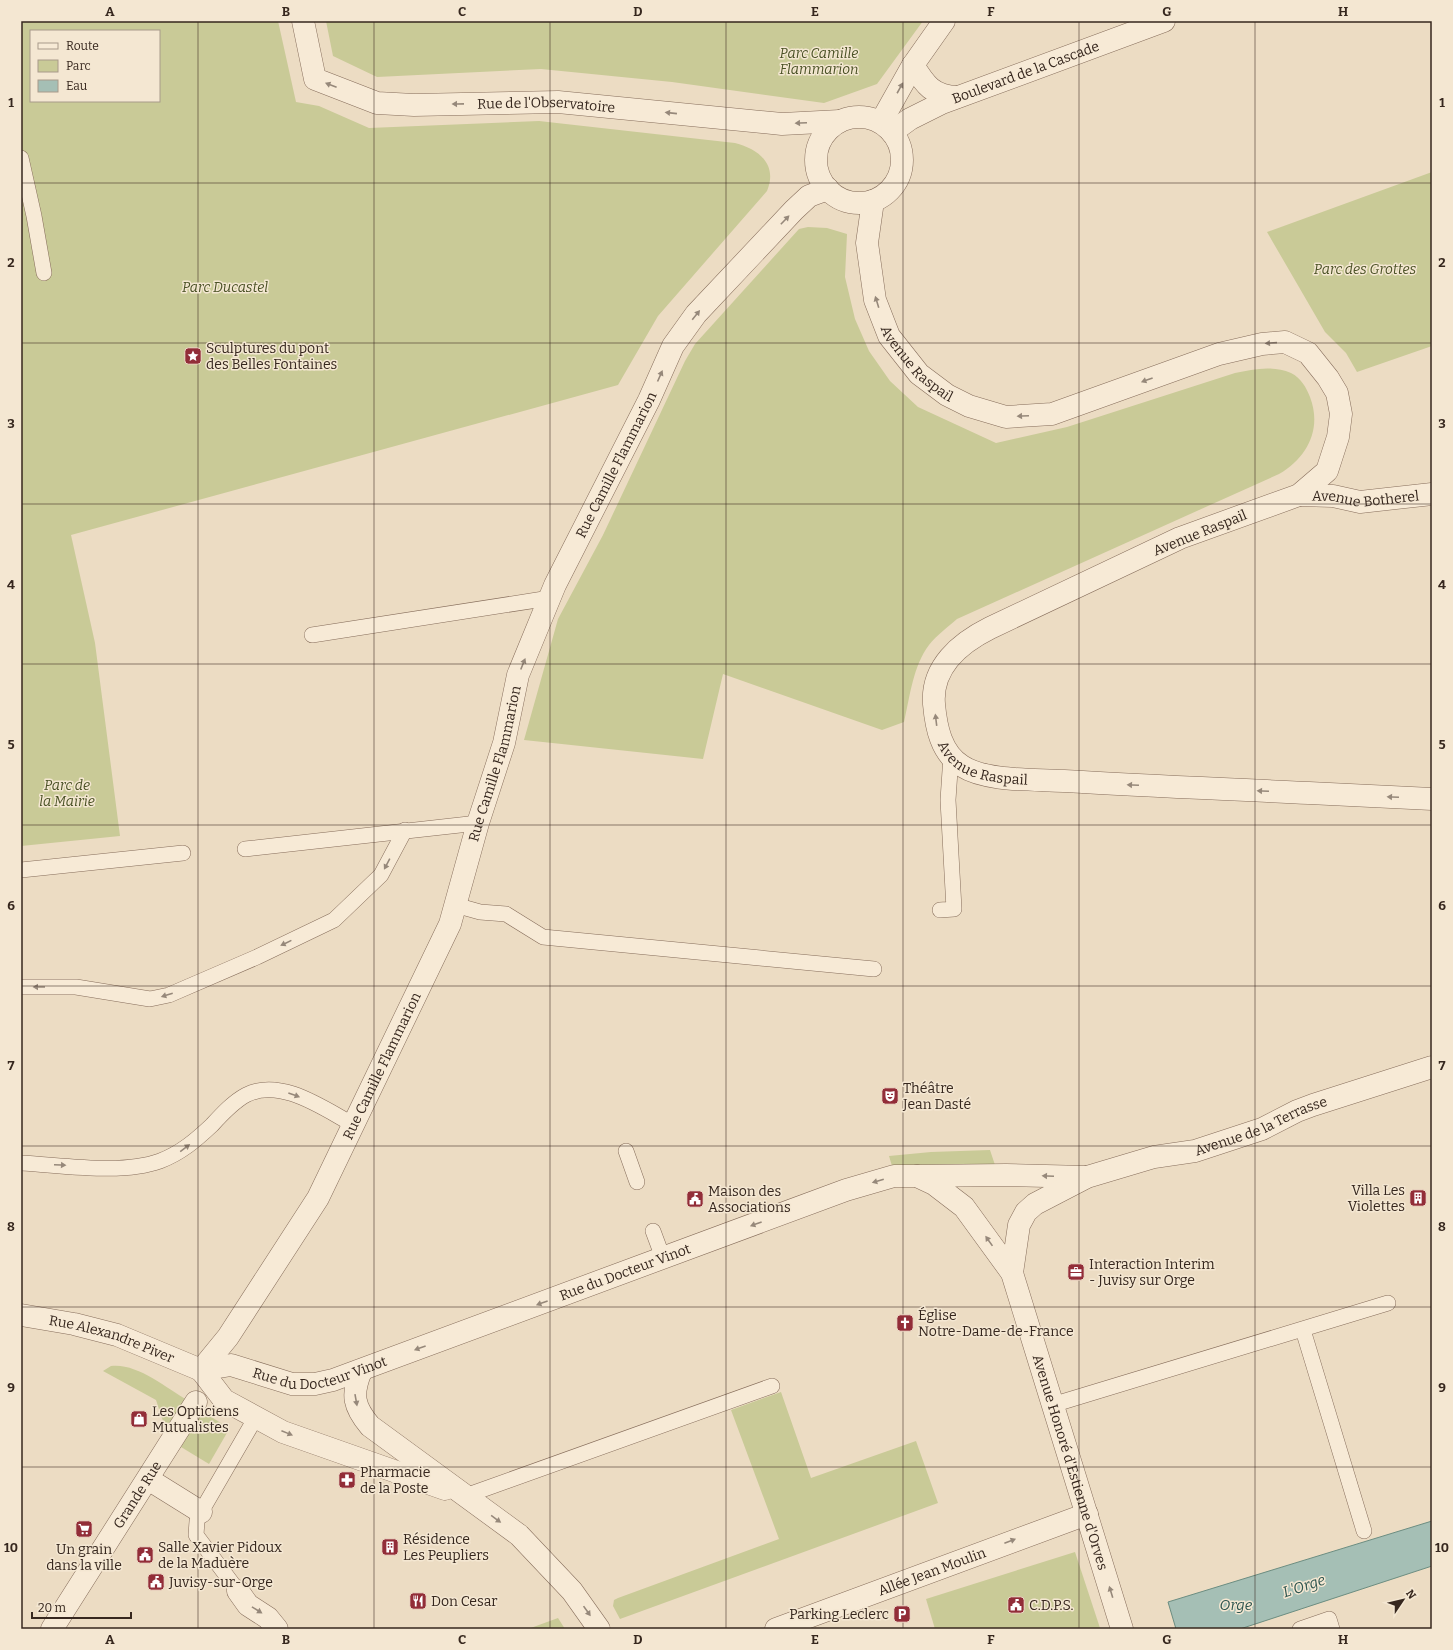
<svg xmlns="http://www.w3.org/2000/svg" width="1453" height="1650" viewBox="0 0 1453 1650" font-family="Bitter,serif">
  <rect width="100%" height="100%" fill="#ecdcc3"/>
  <g fill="#c9ca97" fill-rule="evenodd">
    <path d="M21,21H278L296,102L319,106L369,128L539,121L735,143C759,149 778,165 767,191L658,316L618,385L71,535L95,643L120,836L21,846ZM31,31H159V101H31Z"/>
    <polygon points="326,21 923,21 877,84 824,103 672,82 541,69 377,77 333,56"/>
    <polygon points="1432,172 1432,346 1357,372 1346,353 1325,332 1267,232"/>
    <path d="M808,227L827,228L847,234L845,277L855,319L869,351L890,381L918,407L996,443L1067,427L1235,373C1253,369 1273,365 1291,373C1301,378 1306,387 1310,397C1322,428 1308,457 1279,474L957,619C948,627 937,635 929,645C913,666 910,696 904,722L882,730L723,674L703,759L524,740L558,619L603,535L685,361L695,344L799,229Z"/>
    <polygon points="990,1150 995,1165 892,1166 889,1156 931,1152"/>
    <path d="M111,1366C137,1363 165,1387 187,1400L166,1430L156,1400L103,1371Z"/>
    <polygon points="781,1392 811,1478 916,1441 938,1503 620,1619 613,1606 614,1600 618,1598 779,1539 731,1410"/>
    <polygon points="202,1411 227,1427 228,1431 209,1464 181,1447"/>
    <polygon points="1075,1552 1100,1628 935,1629 926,1599"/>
    <polygon points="558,1618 565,1629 528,1629"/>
  </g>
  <polygon fill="#a5bfb5" stroke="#6c8d81" points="1432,1521 1432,1566 1240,1629 1176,1629 1168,1602"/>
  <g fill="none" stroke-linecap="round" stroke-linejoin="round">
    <defs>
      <g id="service">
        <polyline points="21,158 34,216 44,273"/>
        <polyline points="312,635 550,598"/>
        <polyline points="245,849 478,823"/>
        <polyline points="21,870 183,853"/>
        <polyline points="455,905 480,912 506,914 543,937 874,969"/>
        <polyline points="940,910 954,909 948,800 951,756"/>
        <polyline points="21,987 76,987 150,999 169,995 257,957 334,920 381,875 405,830"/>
        <polyline points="626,1151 637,1182"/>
        <path d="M21,1163C62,1165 122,1175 160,1161C181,1153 196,1140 212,1125C222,1114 233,1102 246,1095C281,1077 324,1109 354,1125"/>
        <polyline points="653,1231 663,1258"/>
        <polyline points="1303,1330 1364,1531"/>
        <polyline points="1052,1405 1388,1303"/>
        <polyline points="465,1496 772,1386"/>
        <polyline points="238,1591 196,1535 197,1521 201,1512 256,1417"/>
        <polyline points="1300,1629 1329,1619 1332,1629"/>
      </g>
      <g id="pedestrian">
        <polyline points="148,1479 201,1512"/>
        <path id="s1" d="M52,1629L196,1402"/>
      </g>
      <g id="minor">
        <path id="s2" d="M303,21L315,79L377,103L414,105L558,102L782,124L840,121"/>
        <path d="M913,65C925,85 933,96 957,97"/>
        <circle cx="859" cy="160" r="43"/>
        <polyline points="881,122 913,65 944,21"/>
        <path id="s3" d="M892,132L910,119L942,103L1164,21"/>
        <path id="s4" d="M873,201L867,243L875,300L889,336L919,374L947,395L969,406L1006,417L1052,414L1219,354L1262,344L1285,342L1308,353L1328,378L1337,393L1341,414L1338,437L1327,471L1299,495L1180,538L990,628C960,643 931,667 934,704C936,727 941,753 962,766C987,782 1034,779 1064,781C1146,786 1227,789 1309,793C1350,795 1391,797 1432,799"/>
        <path id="s5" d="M1299,495L1333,496L1360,502L1432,494"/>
        <polyline points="917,1176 1006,1175 1086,1177"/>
        <path id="s6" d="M1012,1273L1019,1225L1026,1212L1035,1204L1087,1177L1154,1157L1195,1151L1262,1129L1297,1111L1313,1105L1432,1067"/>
        <path id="s7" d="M201,1370L228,1337L318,1198L450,924L478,823L504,743L518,675L555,585L649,400L673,346L696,314L794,210L809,196L828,189"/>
        <polyline points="238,1591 248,1605 268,1618 277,1629"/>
        <path id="s8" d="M776,1629L1087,1514"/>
      </g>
      <g id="tertiary">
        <path id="s9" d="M21,1315L74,1324L117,1335L201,1370"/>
        <path id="s10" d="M201,1370L231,1365L292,1384H315L333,1380L846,1190L894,1176H917L934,1184L964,1207L1012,1273L1122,1629"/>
        <polyline points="201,1370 224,1400 283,1432 445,1489"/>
        <path d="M361,1371C351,1395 354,1407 370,1426L519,1535L572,1591L599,1629"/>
      </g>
    </defs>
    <use href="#service" stroke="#866d5b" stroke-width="16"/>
    <use href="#pedestrian" stroke="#866d5b" stroke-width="23"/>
    <use href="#minor" stroke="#866d5b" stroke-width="23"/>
    <use href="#tertiary" stroke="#866d5b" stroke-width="23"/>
    <use href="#service" stroke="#f7ead6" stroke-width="15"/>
    <use href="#pedestrian" stroke="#f7ead6" stroke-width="22"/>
    <use href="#minor" stroke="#f7ead6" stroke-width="22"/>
    <use href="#tertiary" stroke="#f7ead6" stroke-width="22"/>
  </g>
  <defs><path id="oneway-solid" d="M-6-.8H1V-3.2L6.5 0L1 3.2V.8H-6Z"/></defs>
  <g fill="#96887a">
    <use href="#oneway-solid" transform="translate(331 85) rotate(-159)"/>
    <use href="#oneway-solid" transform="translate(900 88) rotate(-61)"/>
    <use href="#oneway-solid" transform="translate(458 104) rotate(179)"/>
    <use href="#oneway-solid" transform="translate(671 113) rotate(-174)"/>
    <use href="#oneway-solid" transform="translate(801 123) rotate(177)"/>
    <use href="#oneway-solid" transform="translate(785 220) rotate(-46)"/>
    <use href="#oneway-solid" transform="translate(877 302) rotate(-107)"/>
    <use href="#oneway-solid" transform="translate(696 315) rotate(-51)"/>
    <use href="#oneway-solid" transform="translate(1271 343) rotate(176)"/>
    <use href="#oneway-solid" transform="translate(660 376) rotate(-66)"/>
    <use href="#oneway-solid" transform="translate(1147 380) rotate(160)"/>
    <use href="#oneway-solid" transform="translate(1023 416) rotate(177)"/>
    <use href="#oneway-solid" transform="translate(523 664) rotate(-68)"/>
    <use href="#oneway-solid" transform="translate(936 720) rotate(-97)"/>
    <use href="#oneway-solid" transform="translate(1133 785) rotate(-177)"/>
    <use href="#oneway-solid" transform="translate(1263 791) rotate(-177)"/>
    <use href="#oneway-solid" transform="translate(1393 797) rotate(-177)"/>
    <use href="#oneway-solid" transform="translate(387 864) rotate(118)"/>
    <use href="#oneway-solid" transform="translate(286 943) rotate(154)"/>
    <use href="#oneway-solid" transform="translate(39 987) rotate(-180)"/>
    <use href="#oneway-solid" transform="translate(167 995) rotate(163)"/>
    <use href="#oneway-solid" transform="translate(294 1095) rotate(20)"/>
    <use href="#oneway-solid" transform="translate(185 1148) rotate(-37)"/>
    <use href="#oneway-solid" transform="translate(60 1165) rotate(3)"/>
    <use href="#oneway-solid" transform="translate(1048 1176) rotate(-178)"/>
    <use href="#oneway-solid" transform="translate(878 1181) rotate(164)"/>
    <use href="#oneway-solid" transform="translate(756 1224) rotate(160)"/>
    <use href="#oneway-solid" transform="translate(989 1241) rotate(-125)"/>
    <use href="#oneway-solid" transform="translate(542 1303) rotate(160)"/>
    <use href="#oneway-solid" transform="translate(420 1348) rotate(160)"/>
    <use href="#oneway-solid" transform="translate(356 1400) rotate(80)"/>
    <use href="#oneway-solid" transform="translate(287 1433) rotate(22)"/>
    <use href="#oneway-solid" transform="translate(496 1519) rotate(36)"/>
    <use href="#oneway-solid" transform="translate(1010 1541) rotate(-21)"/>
    <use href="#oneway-solid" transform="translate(1111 1592) rotate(-107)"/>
    <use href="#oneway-solid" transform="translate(257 1610) rotate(32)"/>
    <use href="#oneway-solid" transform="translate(587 1611) rotate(55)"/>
  </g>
  <path fill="none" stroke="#36271e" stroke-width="1" stroke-opacity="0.55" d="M198,21V1629M374,21V1629M550,21V1629M726,21V1629M903,21V1629M1079,21V1629M1255,21V1629M21,183H1432M21,343H1432M21,504H1432M21,664H1432M21,825H1432M21,986H1432M21,1146H1432M21,1307H1432M21,1467H1432"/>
  <defs>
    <symbol id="sight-square" viewBox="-11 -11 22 22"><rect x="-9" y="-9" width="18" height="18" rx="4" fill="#922d38" stroke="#f4e7d2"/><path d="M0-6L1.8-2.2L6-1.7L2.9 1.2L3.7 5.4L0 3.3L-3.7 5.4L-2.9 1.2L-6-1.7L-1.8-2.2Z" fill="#fff"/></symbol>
    <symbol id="theatre-square" viewBox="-11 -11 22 22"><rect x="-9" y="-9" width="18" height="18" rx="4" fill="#922d38" stroke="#f4e7d2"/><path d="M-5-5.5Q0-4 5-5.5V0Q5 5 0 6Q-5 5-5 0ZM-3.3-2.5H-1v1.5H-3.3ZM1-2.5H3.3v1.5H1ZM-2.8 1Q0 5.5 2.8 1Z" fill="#fff"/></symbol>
    <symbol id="building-square" viewBox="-11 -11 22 22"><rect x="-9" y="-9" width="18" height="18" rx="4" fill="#922d38" stroke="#f4e7d2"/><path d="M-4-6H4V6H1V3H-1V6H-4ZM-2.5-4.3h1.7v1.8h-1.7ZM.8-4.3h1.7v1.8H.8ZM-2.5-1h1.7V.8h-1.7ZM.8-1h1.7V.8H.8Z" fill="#fff"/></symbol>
    <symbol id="civic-square" viewBox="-11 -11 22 22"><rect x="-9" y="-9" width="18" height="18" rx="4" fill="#922d38" stroke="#f4e7d2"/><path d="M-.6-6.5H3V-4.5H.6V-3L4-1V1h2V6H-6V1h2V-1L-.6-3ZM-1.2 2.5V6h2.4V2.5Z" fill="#fff"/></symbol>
    <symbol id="office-square" viewBox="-11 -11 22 22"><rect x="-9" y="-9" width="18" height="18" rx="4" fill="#922d38" stroke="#f4e7d2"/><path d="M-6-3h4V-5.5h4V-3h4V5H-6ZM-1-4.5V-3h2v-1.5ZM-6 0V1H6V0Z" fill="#fff"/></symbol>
    <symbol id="church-square" viewBox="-11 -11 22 22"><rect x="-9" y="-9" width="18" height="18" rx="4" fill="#922d38" stroke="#f4e7d2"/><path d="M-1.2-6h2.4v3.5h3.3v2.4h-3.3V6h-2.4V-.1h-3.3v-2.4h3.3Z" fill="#fff"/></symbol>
    <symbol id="shop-square" viewBox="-11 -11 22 22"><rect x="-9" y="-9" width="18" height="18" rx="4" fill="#922d38" stroke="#f4e7d2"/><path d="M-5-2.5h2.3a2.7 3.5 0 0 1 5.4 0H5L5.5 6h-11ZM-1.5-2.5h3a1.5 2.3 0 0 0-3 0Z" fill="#fff"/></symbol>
    <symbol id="pharmacy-square" viewBox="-11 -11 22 22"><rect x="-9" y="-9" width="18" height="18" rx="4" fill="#922d38" stroke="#f4e7d2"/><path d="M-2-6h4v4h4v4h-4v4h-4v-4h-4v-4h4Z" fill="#fff"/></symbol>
    <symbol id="supermarket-square" viewBox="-11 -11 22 22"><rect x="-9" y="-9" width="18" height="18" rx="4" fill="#922d38" stroke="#f4e7d2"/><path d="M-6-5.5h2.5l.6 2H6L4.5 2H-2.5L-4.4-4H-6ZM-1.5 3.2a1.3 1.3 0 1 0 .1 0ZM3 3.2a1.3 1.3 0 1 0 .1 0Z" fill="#fff"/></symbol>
    <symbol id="restaurant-square" viewBox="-11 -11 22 22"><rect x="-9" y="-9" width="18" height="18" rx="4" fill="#922d38" stroke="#f4e7d2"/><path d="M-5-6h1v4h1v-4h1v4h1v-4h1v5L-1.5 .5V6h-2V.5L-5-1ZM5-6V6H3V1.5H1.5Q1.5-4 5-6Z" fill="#fff"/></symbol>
    <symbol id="parking-square" viewBox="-11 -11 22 22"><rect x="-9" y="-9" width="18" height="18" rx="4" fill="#922d38" stroke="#f4e7d2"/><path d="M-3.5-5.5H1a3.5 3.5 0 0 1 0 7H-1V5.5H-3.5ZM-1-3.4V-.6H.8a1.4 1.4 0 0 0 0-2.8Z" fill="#fff"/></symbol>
  </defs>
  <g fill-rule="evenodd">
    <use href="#sight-square" x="183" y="346" width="20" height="20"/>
    <use href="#theatre-square" x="880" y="1086" width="20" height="20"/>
    <use href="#building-square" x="1408" y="1188" width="20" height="20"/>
    <use href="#civic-square" x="685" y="1189" width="20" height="20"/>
    <use href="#office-square" x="1066" y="1262" width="20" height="20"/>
    <use href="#church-square" x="895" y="1313" width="20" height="20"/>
    <use href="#shop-square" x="129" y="1409" width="20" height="20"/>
    <use href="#pharmacy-square" x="337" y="1470" width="20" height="20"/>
    <use href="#supermarket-square" x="74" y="1519" width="20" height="20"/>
    <use href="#building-square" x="380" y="1537" width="20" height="20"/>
    <use href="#civic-square" x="135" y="1545" width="20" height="20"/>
    <use href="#civic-square" x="146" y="1572" width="20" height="20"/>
    <use href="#restaurant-square" x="408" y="1591" width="20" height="20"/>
    <use href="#civic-square" x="1006" y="1595" width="20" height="20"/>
    <use href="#parking-square" x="892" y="1604" width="20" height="20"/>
  </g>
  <g text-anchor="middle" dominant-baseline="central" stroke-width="3" stroke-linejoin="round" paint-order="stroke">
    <g font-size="14" font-style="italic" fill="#4b5226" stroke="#f4e7d2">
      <text x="819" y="53">Parc Camille<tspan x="819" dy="16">Flammarion</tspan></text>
      <text x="1365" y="269">Parc des Grottes</text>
      <text x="225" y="287">Parc Ducastel</text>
      <text x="67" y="785">Parc de<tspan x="67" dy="16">la Mairie</tspan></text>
    </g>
    <g font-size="14" fill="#36271e" stroke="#f4e7d2">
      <text stroke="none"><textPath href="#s3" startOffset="147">Boulevard de la Cascade</textPath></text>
      <text stroke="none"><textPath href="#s2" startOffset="295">Rue de l'Observatoire</textPath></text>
      <text stroke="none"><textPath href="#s4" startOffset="178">Avenue Raspail</textPath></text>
      <text stroke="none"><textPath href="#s7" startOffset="1003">Rue Camille Flammarion</textPath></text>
      <text stroke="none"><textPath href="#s5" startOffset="67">Avenue Botherel</textPath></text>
      <text transform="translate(1200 533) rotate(-22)">Avenue Raspail</text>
      <text stroke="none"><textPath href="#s4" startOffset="1294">Avenue Raspail</textPath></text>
      <text stroke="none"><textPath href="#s7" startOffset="679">Rue Camille Flammarion</textPath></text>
      <text stroke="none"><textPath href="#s7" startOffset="355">Rue Camille Flammarion</textPath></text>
      <text stroke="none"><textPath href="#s6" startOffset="316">Avenue de la Terrasse</textPath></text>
      <text stroke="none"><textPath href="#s10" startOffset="447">Rue du Docteur Vinot</textPath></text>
      <text stroke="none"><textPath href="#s9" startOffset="94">Rue Alexandre Piver</textPath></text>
      <text stroke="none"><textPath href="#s10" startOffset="123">Rue du Docteur Vinot</textPath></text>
      <text stroke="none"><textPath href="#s10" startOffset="1092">Avenue Honoré d'Estienne d'Orves</textPath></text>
      <text stroke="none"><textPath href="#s1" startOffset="159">Grande Rue</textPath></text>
      <text stroke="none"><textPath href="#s8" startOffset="166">Allée Jean Moulin</textPath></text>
    </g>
    <g font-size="14" fill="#36271e" stroke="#f4e7d2" text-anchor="start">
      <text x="206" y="348">Sculptures du pont<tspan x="206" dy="16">des Belles Fontaines</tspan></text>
      <text x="903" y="1088">Théâtre<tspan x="903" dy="16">Jean Dasté</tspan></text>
      <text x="1405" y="1190" text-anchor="end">Villa Les<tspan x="1405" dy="16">Violettes</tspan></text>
      <text x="708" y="1191">Maison des<tspan x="708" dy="16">Associations</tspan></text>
      <text x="1089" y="1264">Interaction Interim<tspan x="1089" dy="16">- Juvisy sur Orge</tspan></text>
      <text x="918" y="1315">Église<tspan x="918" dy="16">Notre-Dame-de-France</tspan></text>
      <text x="152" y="1411">Les Opticiens<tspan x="152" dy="16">Mutualistes</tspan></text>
      <text x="360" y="1472">Pharmacie<tspan x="360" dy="16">de la Poste</tspan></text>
      <text x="403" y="1539">Résidence<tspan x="403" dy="16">Les Peupliers</tspan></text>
      <text x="158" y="1547">Salle Xavier Pidoux<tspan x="158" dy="16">de la Maduère</tspan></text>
      <text x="84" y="1549" text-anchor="middle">Un grain<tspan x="84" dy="16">dans la ville</tspan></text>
      <text x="169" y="1582">Juvisy-sur-Orge</text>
      <text x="431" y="1601">Don Cesar</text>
      <text x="1029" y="1605">C.D.P.S.</text>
      <text x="889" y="1614" text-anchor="end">Parking Leclerc</text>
    </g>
    <g font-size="15" font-style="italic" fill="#2e554f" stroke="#f4e7d2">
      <text transform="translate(1304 1586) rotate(-18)">L'Orge</text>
      <text x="1236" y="1605">Orge</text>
    </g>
  </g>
  <rect width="1453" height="1650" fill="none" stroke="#f4e7d2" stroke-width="44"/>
  <rect x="30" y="30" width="130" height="72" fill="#f4e7d2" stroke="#a89a8a"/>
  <rect x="38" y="43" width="20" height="6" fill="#f7ead6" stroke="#a89a8a"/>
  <text x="66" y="50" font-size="12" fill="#36271e">Route</text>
  <rect x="38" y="60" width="20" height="12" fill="#c9ca97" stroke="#a89a8a"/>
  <text x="66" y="70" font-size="12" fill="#36271e">Parc</text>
  <rect x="38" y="80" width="20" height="12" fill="#a5bfb5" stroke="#a89a8a"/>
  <text x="66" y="90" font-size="12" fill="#36271e">Eau</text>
  <g transform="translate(1403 1600) rotate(55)" stroke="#f4e7d2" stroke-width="3" paint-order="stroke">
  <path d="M0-3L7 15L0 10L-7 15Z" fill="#36271e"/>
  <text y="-6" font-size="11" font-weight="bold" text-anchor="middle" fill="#36271e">N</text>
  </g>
  <path d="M32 1612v6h99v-6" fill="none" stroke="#36271e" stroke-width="2"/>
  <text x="38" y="1612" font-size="12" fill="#36271e" stroke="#f4e7d2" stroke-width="3" paint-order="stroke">20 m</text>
  <rect x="22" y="22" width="1409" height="1606" fill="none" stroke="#36271e" stroke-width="1.5"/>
  <g font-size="13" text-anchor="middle" font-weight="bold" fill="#36271e">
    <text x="110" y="16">A</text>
    <text x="286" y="16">B</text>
    <text x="462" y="16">C</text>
    <text x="638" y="16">D</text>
    <text x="815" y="16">E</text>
    <text x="991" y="16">F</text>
    <text x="1167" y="16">G</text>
    <text x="1343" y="16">H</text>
    <text x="11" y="107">1</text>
    <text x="1442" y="107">1</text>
    <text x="11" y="267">2</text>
    <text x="1442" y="267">2</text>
    <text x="11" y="428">3</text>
    <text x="1442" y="428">3</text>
    <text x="11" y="589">4</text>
    <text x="1442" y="589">4</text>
    <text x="11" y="749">5</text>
    <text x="1442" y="749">5</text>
    <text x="11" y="910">6</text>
    <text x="1442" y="910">6</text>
    <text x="11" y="1070">7</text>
    <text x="1442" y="1070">7</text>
    <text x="11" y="1231">8</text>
    <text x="1442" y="1231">8</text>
    <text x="11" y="1392">9</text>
    <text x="1442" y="1392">9</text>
    <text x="11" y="1552">10</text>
    <text x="1442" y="1552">10</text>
    <text x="110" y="1644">A</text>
    <text x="286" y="1644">B</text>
    <text x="462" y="1644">C</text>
    <text x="638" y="1644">D</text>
    <text x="815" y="1644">E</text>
    <text x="991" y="1644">F</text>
    <text x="1167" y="1644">G</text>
    <text x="1343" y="1644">H</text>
  </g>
</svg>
